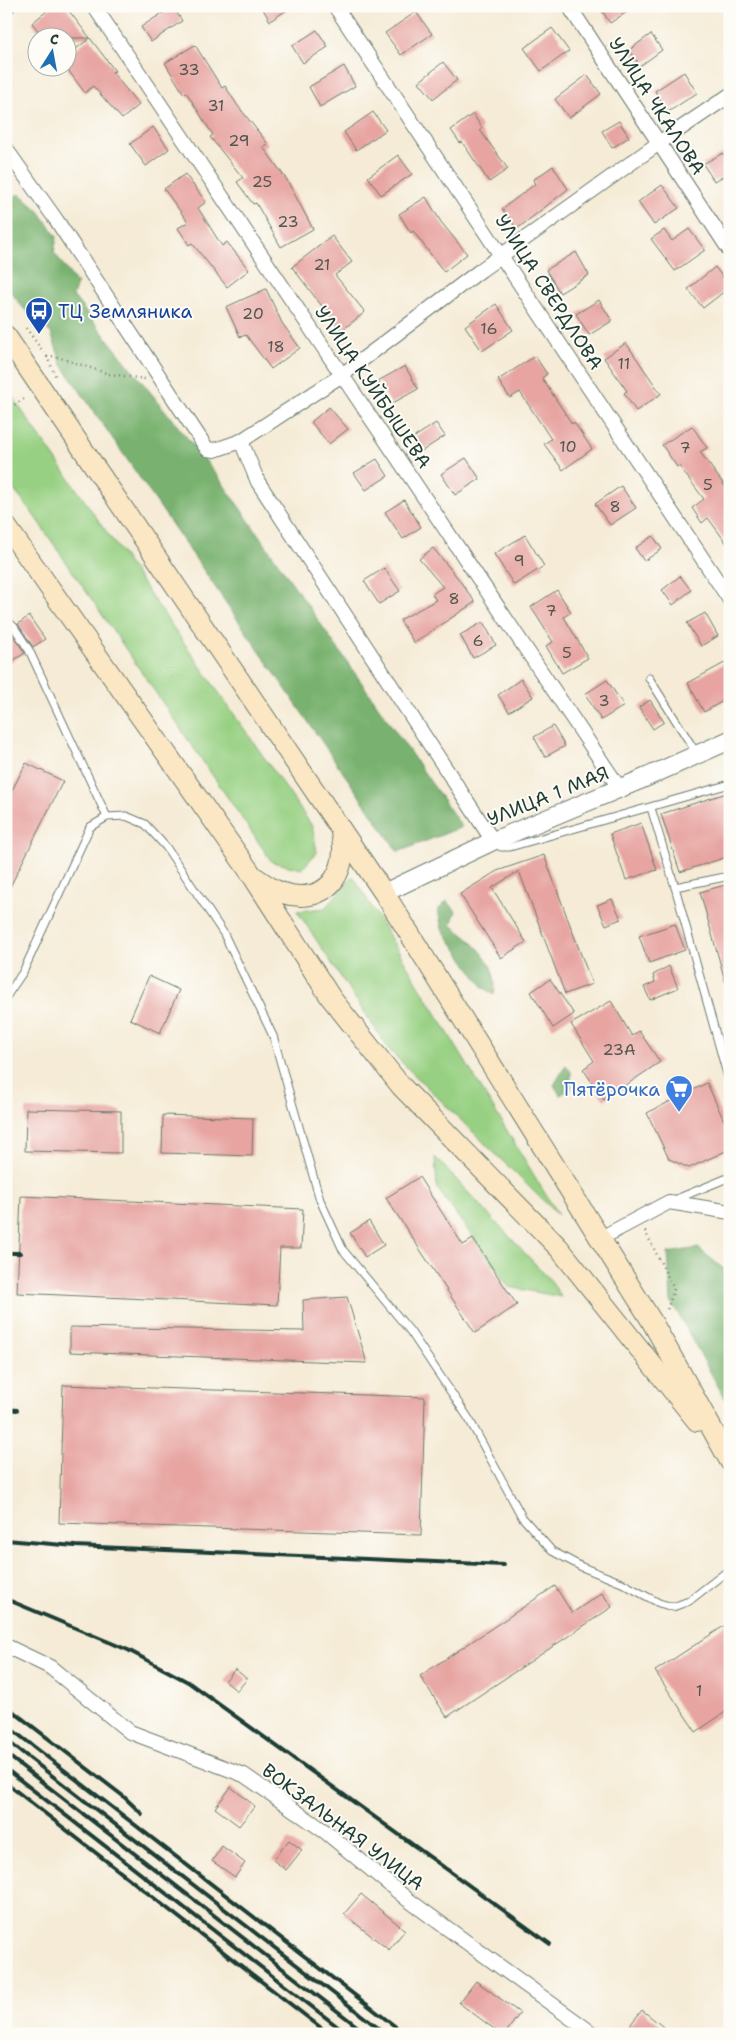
<svg xmlns="http://www.w3.org/2000/svg" width="736" height="2040" viewBox="0 0 736 2040" font-family="'Shantell Sans',sans-serif">
  <rect width="100%" height="100%" fill="#fdfcf7"/>
  <filter id="ink" filterUnits="userSpaceOnUse"><feTurbulence type="fractalNoise" baseFrequency=".02" numOctaves="2"/><feDisplacementMap in="SourceGraphic" scale="10" xChannelSelector="R" yChannelSelector="G"/><feConvolveMatrix kernelMatrix="1 2 1 2 8 2 1 2 1" color-interpolation-filters="sRGB"/></filter>
  <filter id="wash" filterUnits="userSpaceOnUse"><feTurbulence type="fractalNoise" baseFrequency=".0096" numOctaves="4" result="noise"/><feDisplacementMap in="SourceGraphic" scale="20" xChannelSelector="R" yChannelSelector="G"/><feGaussianBlur stdDeviation="1.12" result="paint"/><feColorMatrix in="noise" values="0 0 0 0 0 0 0 0 0 0 0 0 0 0 0 0 0 1.4 0 .05"/><feComposite in="paint" operator="in"/></filter>
  <g filter="url(#wash)">
    <rect width="100%" height="100%" fill="#f5ebd6"/>
    <g fill="#97d082" stroke="#5b865b">
      <polygon points="6,388 312,826 317,852 302,869 272,862 33,514 6,480"/>
      <polygon points="353,876 558,1215 390,1051 297,911 325,908"/>
      <polygon points="435,1157 552,1282 561,1297 509,1287 437,1188"/>
    </g>
    <g fill="#79b270" stroke="#4c7852">
      <polygon points="20,194 39,211 57,237 54,252 77,284 73,296 217,475 462,827 398,852 62,365 51,333 24,309 6,286 6,199"/>
      <path d="M447,901L456,911L451,925C474,942 500,963 494,995L484,988L442,929L438,910Z"/>
      <polygon points="566,1065 571,1072 571,1089 560,1095 554,1085"/>
      <polygon points="698,1248 730,1274 730,1408 671,1301 668,1253"/>
    </g>
    <g id="blocks">
      <g fill="#e7a4a1">
        <polygon points="53,6 65,6 90,38 44,38 32,23"/>
        <polygon points="173,6 182,21 151,42 141,27"/>
        <polygon points="261,6 293,6 270,21"/>
        <polygon points="599,6 636,6 610,23"/>
        <polygon points="416,12 432,34 401,55 385,33"/>
        <polygon points="552,28 569,51 541,71 524,48"/>
        <polygon points="317,30 328,47 303,63 292,46"/>
        <polygon points="651,34 662,50 640,66 629,50"/>
        <polygon points="90,38 115,71 112,72 139,105 122,119 93,86 85,93 68,70 68,55"/>
        <polygon points="195,45 222,88 225,86 238,106 268,144 263,147 287,180 313,229 281,247 256,203 253,204 237,182 243,178 210,137 213,135 186,92 184,94 165,63"/>
        <polygon points="443,62 457,80 433,99 419,82"/>
        <polygon points="344,66 355,86 320,107 309,87"/>
        <polygon points="684,72 697,93 668,112 655,91"/>
        <polygon points="587,75 601,94 569,118 555,99"/>
        <polygon points="373,112 386,130 356,150 344,132"/>
        <polygon points="473,114 482,128 480,130 508,169 489,182 462,142 460,143 451,130"/>
        <polygon points="619,121 629,137 612,148 602,131"/>
        <polygon points="153,127 169,149 146,166 130,144"/>
        <polygon points="723,153 730,164 730,173 714,181 703,164"/>
        <polygon points="398,155 412,174 381,195 368,177"/>
        <polygon points="553,166 568,189 517,229 502,209 535,184 533,180"/>
        <polygon points="185,174 206,202 198,208 222,246 227,242 249,270 227,287 192,243 189,245 178,228 188,222 164,189"/>
        <polygon points="662,185 679,208 654,225 638,202"/>
        <polygon points="426,197 441,222 467,254 444,272 413,231 411,233 399,214"/>
        <polygon points="689,229 705,250 675,271 651,239 664,230 672,241"/>
        <polygon points="332,236 352,262 335,275 365,312 341,331 292,267"/>
        <polygon points="576,252 589,275 560,293 546,270"/>
        <polygon points="715,267 730,287 703,308 688,289"/>
        <polygon points="266,289 282,323 300,348 271,369 246,335 240,337 226,307"/>
        <polygon points="599,300 612,321 589,335 576,314"/>
        <polygon points="496,304 513,330 482,351 465,326"/>
        <polygon points="626,343 661,394 636,411 624,393 627,391 604,358"/>
        <polygon points="535,356 547,374 542,378 572,424 574,422 592,449 563,470 544,444 551,439 520,392 510,398 498,380"/>
        <polygon points="405,366 418,389 391,404 378,381"/>
        <polygon points="329,407 348,429 329,444 311,422"/>
        <polygon points="436,423 445,436 422,451 413,438"/>
        <polygon points="692,426 707,448 700,452 730,493 730,548 708,518 702,523 692,508 704,499 679,466 677,467 662,445"/>
        <polygon points="466,458 480,479 455,495 441,474"/>
        <polygon points="377,459 388,476 366,490 354,473"/>
        <polygon points="621,486 636,508 610,525 595,504"/>
        <polygon points="404,500 421,527 403,539 385,512"/>
        <polygon points="525,535 544,566 514,585 494,554"/>
        <polygon points="653,536 662,549 644,561 635,548"/>
        <polygon points="433,548 457,577 475,602 414,643 400,620 436,600 432,594 443,587 419,559"/>
        <polygon points="384,568 400,591 379,604 364,581"/>
        <polygon points="680,576 691,590 673,605 662,590"/>
        <polygon points="557,590 571,612 564,617 588,658 562,673 546,646 553,642 531,607"/>
        <polygon points="705,613 718,636 701,646 687,623"/>
        <polygon points="29,616 45,639 33,647 18,624"/>
        <polygon points="483,622 496,645 473,658 460,635"/>
        <polygon points="9,630 25,653 6,665 6,632"/>
        <polygon points="730,660 730,697 704,712 688,683"/>
        <polygon points="521,679 533,697 509,712 498,695"/>
        <polygon points="607,680 624,706 601,720 585,694"/>
        <polygon points="650,700 664,722 653,729 639,707"/>
        <polygon points="553,726 565,746 545,757 534,737"/>
        <polygon points="26,763 63,781 6,895 6,802"/>
        <polygon points="730,792 730,856 680,872 661,814"/>
        <polygon points="641,823 657,870 626,880 610,834"/>
        <polygon points="544,855 592,984 565,994 519,871 492,888 526,942 501,958 460,894 497,871"/>
        <polygon points="725,885 730,903 730,984 726,984 700,892"/>
        <polygon points="612,899 621,919 606,925 597,905"/>
        <polygon points="675,924 685,950 649,963 639,936"/>
        <polygon points="669,966 678,988 650,1000 644,987 655,982 653,975"/>
        <polygon points="149,976 179,990 160,1033 130,1019"/>
        <polygon points="550,979 574,1014 553,1028 531,992"/>
        <polygon points="611,1001 632,1036 639,1031 660,1062 604,1100 583,1069 594,1061 571,1024"/>
        <polygon points="707,1083 730,1134 730,1149 689,1168 669,1159 647,1113"/>
        <polygon points="26,1109 121,1111 121,1153 25,1151"/>
        <polygon points="163,1115 253,1118 252,1156 162,1153"/>
        <polygon points="419,1177 463,1245 473,1239 517,1305 475,1333 386,1198"/>
        <polygon points="21,1196 303,1209 301,1248 280,1248 277,1305 17,1293"/>
        <polygon points="369,1221 384,1245 365,1257 350,1233"/>
        <polygon points="347,1297 367,1363 70,1352 70,1327 304,1331 303,1300"/>
        <polygon points="63,1385 425,1397 421,1535 59,1523"/>
        <polygon points="555,1586 572,1613 602,1593 612,1607 447,1717 420,1676"/>
        <polygon points="730,1622 730,1709 696,1732 655,1671"/>
        <polygon points="235,1669 247,1679 237,1691 225,1681"/>
        <polygon points="231,1787 255,1806 239,1826 215,1808"/>
        <polygon points="289,1840 302,1850 286,1870 273,1860"/>
        <polygon points="222,1846 245,1863 235,1877 212,1861"/>
        <polygon points="361,1894 405,1930 389,1950 344,1914"/>
        <polygon points="476,1981 520,2013 505,2034 501,2034 459,2003"/>
        <polygon points="642,2010 672,2034 623,2034"/>
      </g>
    </g>
  </g>
  <g filter="url(#ink)">
    <use href="#blocks" fill-opacity="0" stroke="#6a7a6d" stroke-width="1"/>
    <g fill="none" stroke-linecap="round" stroke-linejoin="round">
      <defs>
        <g id="service">
          <polyline points="6,620 14,627 29,650 107,817"/>
          <polyline points="649,678 697,754"/>
          <polyline points="651,808 675,887"/>
          <polyline points="495,843 501,847 510,847 730,784"/>
          <polyline points="730,876 675,887 730,1085"/>
          <polyline points="6,997 23,972 90,827 107,817 126,816 145,824 166,847 224,934 273,1036 320,1200 343,1250 410,1331 469,1419 522,1517 552,1551 582,1567 622,1583 659,1603 673,1607 689,1601 730,1569"/>
          <polyline points="674,1200 730,1177"/>
        </g>
        <g id="minor">
          <polyline points="94,6 620,789"/>
          <polyline points="335,6 730,600"/>
          <polyline points="569,6 730,251"/>
          <polyline points="6,8 8,6"/>
          <polyline points="6,149 57,221 207,449 215,450 241,441 342,375 481,270 659,143 730,95"/>
          <polyline points="241,441 258,482 493,841"/>
          <polyline points="601,1238 669,1202 730,1212"/>
          <polyline points="6,1646 50,1667 130,1732 244,1775 327,1833 407,1899 593,2034"/>
        </g>
        <polyline id="tertiary" points="384,893 493,841 640,780 730,740"/>
        <g id="secondary">
          <polyline points="6,336 384,893 651,1320 730,1461"/>
          <polyline points="6,526 252,875 331,998 401,1086 559,1248 697,1421"/>
          <path d="M256,878C266,885 277,893 291,895C331,902 349,868 341,832"/>
        </g>
      </defs>
      <use href="#service" stroke="#6a7a6d" stroke-width="9"/>
      <use href="#minor" stroke="#6a7a6d" stroke-width="16"/>
      <use href="#tertiary" stroke="#6a7a6d" stroke-width="20"/>
      <use href="#secondary" stroke="#6a7a6d" stroke-width="22"/>
      <g stroke="#6a7a6d" stroke-width="2.5" stroke-dasharray="1 4" stroke-linecap="butt">
        <polyline points="26,328 47,357 56,377"/>
        <polyline points="47,357 54,356 109,374 145,379"/>
        <polyline points="6,410 27,397"/>
        <polyline points="645,1231 674,1289 667,1310"/>
      </g>
      <use href="#service" stroke="#fff" stroke-width="7"/>
      <use href="#minor" stroke="#fff" stroke-width="14"/>
      <use href="#tertiary" stroke="#fff" stroke-width="18"/>
      <use href="#secondary" stroke="#fbe7c3" stroke-width="20"/>
      <g stroke="#1f3d34" stroke-width="4">
        <polyline points="6,1253 20,1253"/>
        <polyline points="6,1409 17,1410"/>
        <polyline points="6,1540 75,1546 504,1565"/>
        <polyline points="6,1599 128,1650 188,1682 550,1944"/>
        <polyline points="6,1706 123,1796 142,1814"/>
        <polyline points="6,1725 405,2034"/>
        <polyline points="6,1740 386,2034"/>
        <polyline points="6,1754 367,2034"/>
        <polyline points="6,1769 347,2034"/>
        <polyline points="6,1783 329,2034"/>
      </g>
    </g>
  </g>
  <defs>
    <symbol id="bus-pin" viewBox="-11 -11 22 30"><path d="M0 17L-7.5 6A9.5 9.5 0 1 1 7.5 6Z" fill="#1a4fb4" stroke="#fdfcf7"/><path d="M-5-6H5V4H4V6H2V4H-2V6H-4V4H-5ZM-3.5-4V0h7V-4ZM-3.5 1.2v1.5H-2V1.2ZM2 1.2v1.5H3.5V1.2Z" fill="#fff"/></symbol>
    <symbol id="supermarket-pin" viewBox="-11 -11 22 30"><path d="M0 17L-7.5 6A9.5 9.5 0 1 1 7.5 6Z" fill="#3f7fe0" stroke="#fdfcf7"/><path d="M-6-5.5h2.5l.6 2H6L4.5 2H-2.5L-4.4-4H-6ZM-1.5 3.2a1.3 1.3 0 1 0 .1 0ZM3 3.2a1.3 1.3 0 1 0 .1 0Z" fill="#fff"/></symbol>
  </defs>
  <g fill-rule="evenodd">
    <use href="#bus-pin" x="23" y="295" width="32" height="43"/>
    <use href="#supermarket-pin" x="663" y="1073" width="32" height="43"/>
  </g>
  <g text-anchor="middle" dominant-baseline="central" stroke-width="4" stroke-linejoin="round" paint-order="stroke">
    <g font-size="16" fill="#51574f">
      <text x="189" y="69">33</text>
      <text x="216" y="105">31</text>
      <text x="239" y="140">29</text>
      <text x="262" y="181">25</text>
      <text x="288" y="221">23</text>
      <text x="322" y="264">21</text>
      <text x="253" y="313">20</text>
      <text x="489" y="328">16</text>
      <text x="276" y="346">18</text>
      <text x="624" y="363">11</text>
      <text x="568" y="446">10</text>
      <text x="685" y="447">7</text>
      <text x="708" y="484">5</text>
      <text x="615" y="506">8</text>
      <text x="519" y="560">9</text>
      <text x="454" y="598">8</text>
      <text x="551" y="610">7</text>
      <text x="478" y="640">6</text>
      <text x="567" y="652">5</text>
      <text x="604" y="700">3</text>
      <text x="619" y="1049">23А</text>
      <text x="699" y="1690">1</text>
    </g>
    <g font-size="19" fill="#1f3d34" stroke="#fdfcf7">
      <text transform="translate(657 106) rotate(57)">УЛИЦА ЧКАЛОВА</text>
      <text transform="translate(549 292) rotate(57)">УЛИЦА СВЕРДЛОВА</text>
      <text transform="translate(373 387) rotate(56)">УЛИЦА КУЙБЫШЕВА</text>
      <text transform="translate(548 796) rotate(-22)">УЛИЦА 1 МАЯ</text>
      <text transform="translate(343 1827) rotate(37)">ВОКЗАЛЬНАЯ УЛИЦА</text>
    </g>
    <g font-size="19" fill="#164399" stroke="#fdfcf7" text-anchor="start">
      <text x="58" y="311">ТЦ Земляника</text>
    </g>
    <g font-size="19" fill="#366cbe" stroke="#fdfcf7" text-anchor="end">
      <text x="660" y="1089">Пятёрочка</text>
    </g>
  </g>
  <rect width="736" height="2040" fill="none" stroke="#fdfcf7" stroke-width="25"/>
  <g transform="translate(52 52) rotate(11)"><circle r="24" fill="#fdfcf7" stroke="#a4b0a9"/>
  <path d="M0-4L9 19L0 12L-9 19Z" fill="#1f6fb2"/>
  <text y="-8" font-size="14" font-weight="bold" text-anchor="middle" fill="#1f3d34">С</text>
  </g>
</svg>
